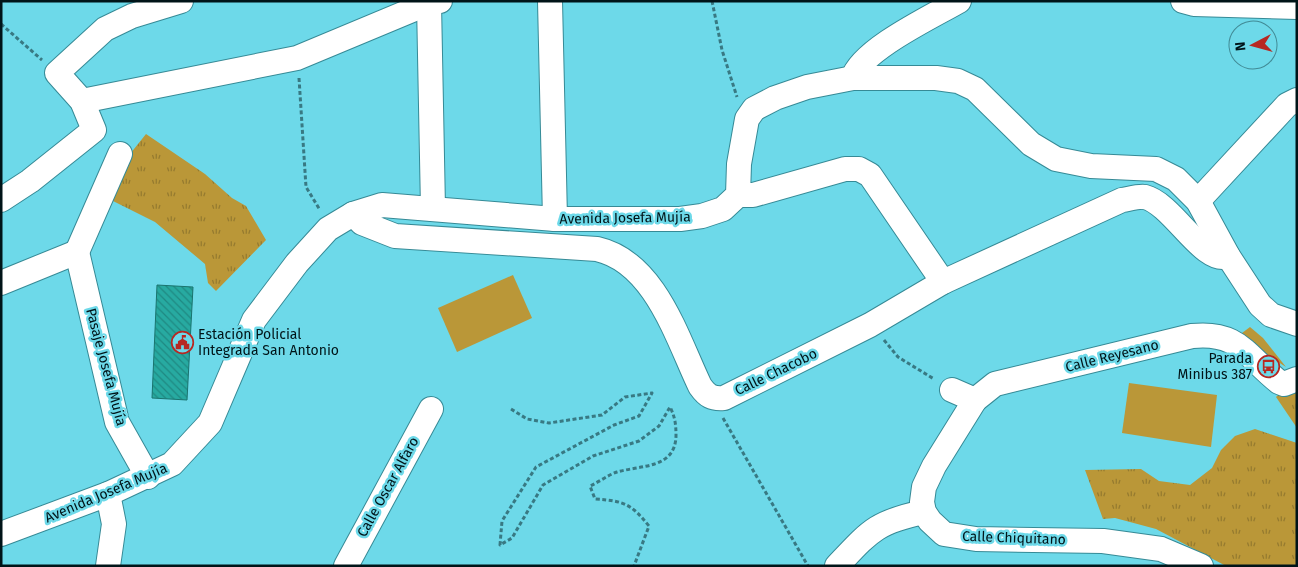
<svg xmlns="http://www.w3.org/2000/svg" width="1298" height="567" viewBox="0 0 1298 567" font-family="'Fira Sans',sans-serif">
  <defs>
    <pattern id="grass-tufts" width="24" height="20" patternUnits="userSpaceOnUse" patternTransform="scale(1.25)"><rect width="24" height="20" fill="#ba9738"/><path d="M3 7l-1-3M5 7V3M7 7l1-3M15 17l-1-3M17 17v-4M19 17l1-3" fill="none" stroke="#957a2e"/></pattern>
    <pattern id="building-back-hatch" width="6" height="6" patternUnits="userSpaceOnUse" patternTransform="scale(1.25)"><rect width="6" height="6" fill="#27aaa1"/><path d="M-1 5l2 2M0 0l6 6M5-1l2 2" fill="none" stroke="#1f8982"/></pattern>
  </defs>
  <rect width="100%" height="100%" fill="#6dd9e9"/>
  <g fill="url(#grass-tufts)">
    <polygon points="146,134 205,174 232,198 246,206 266,240 216,291 208,283 205,264 155,222 107,198 122,164"/>
    <polygon points="1250,327 1263,338 1286,367 1238,336"/>
    <polygon points="1297,376 1297,428 1276,397"/>
    <polygon points="1255,429 1297,443 1297,566 1226,566 1156,529 1115,518 1103,519 1085,470 1141,469 1159,481 1190,485 1212,468 1221,450 1235,436"/>
  </g>
  <g fill="#ba9738">
    <polygon points="513,275 532,318 457,352 438,308"/>
    <polygon points="1129,383 1217,395 1211,447 1122,433"/>
  </g>
  <polygon fill="url(#building-back-hatch)" stroke="#19746e" points="157,285 193,287 187,400 152,398"/>
  <g fill="none" stroke-linecap="round" stroke-linejoin="round">
    <defs>
      <g id="minor">
        <polyline points="550,1 555,219"/>
        <polyline points="1183,1 1194,4 1297,7"/>
        <polyline points="429,3 433,209"/>
        <path d="M853,78C861,50 933,16 959,1"/>
        <polyline points="82,101 297,58 429,3 440,1"/>
        <polyline points="738,195 753,195 845,169 859,169 870,175 943,282"/>
        <polyline points="1,200 30,181 94,130 82,101 57,73 105,29 132,16 181,1"/>
        <polyline points="1198,201 1287,105 1297,100"/>
        <path d="M353,214L362,223L395,236L597,249C655,262 677,338 700,386C707,396 712,399 724,398L870,325L943,282L1122,200C1129,199 1138,196 1145,197C1173,204 1204,266 1228,256"/>
        <polyline points="77,252 117,422 148,477"/>
        <polyline points="77,252 120,154"/>
        <polyline points="1,283 77,252"/>
        <polyline points="952,390 975,400"/>
        <polyline points="108,494 114,524 108,566"/>
        <polyline points="1,534 108,494 172,464 210,423 254,320 297,263 328,229 353,214 382,205 555,219 680,219 702,216 723,209 738,195 739,164 747,119 754,109 775,98 807,87 853,78 936,78 958,81 975,89 1031,144 1056,159 1091,166 1156,169 1176,179 1198,201 1228,256 1260,305 1271,315 1297,324"/>
        <polyline points="346,566 431,409"/>
        <path d="M837,566C870,531 876,522 924,512"/>
        <path d="M1201,566L1161,549L1103,541L976,539L944,534L930,521L924,512L922,502L924,487L934,466L975,400L995,384L1192,336C1239,331 1246,356 1279,382L1284,384L1297,379"/>
      </g>
    </defs>
    <use href="#minor" stroke="#368a96" stroke-width="26"/>
    <g stroke="#387983" stroke-width="3" stroke-dasharray="4 2.5" stroke-linecap="butt">
      <polyline points="712,1 722,50 737,97"/>
      <polyline points="1,24 42,60"/>
      <polyline points="299,78 306,187 320,210"/>
      <polyline points="884,340 898,357 934,379"/>
      <path d="M511,409L527,419L549,423L602,415L625,397L652,393L639,416L614,425L536,467L502,521L500,545L512,538L543,485L593,456L639,441L659,426L670,407C675,417 676,424 676,436C675,469 641,465 617,472C608,475 599,482 590,486L595,499C625,501 631,504 649,526L634,566"/>
      <polyline points="723,418 808,566"/>
    </g>
    <use href="#minor" stroke="#fff" stroke-width="24"/>
  </g>
  <defs>
    <symbol id="civic-ring" viewBox="-11 -11 22 22"><circle r="9.5" fill="#6dd9e9" stroke="#b72822" stroke-width="1.5"/><path d="M-.6-6.5H3V-4.5H.6V-3L4-1V1h2V6H-6V1h2V-1L-.6-3ZM-1.2 2.5V6h2.4V2.5Z" fill="#b72822"/></symbol>
    <symbol id="bus-ring" viewBox="-11 -11 22 22"><circle r="9.5" fill="#6dd9e9" stroke="#b72822" stroke-width="1.5"/><path d="M-5-6H5V4H4V6H2V4H-2V6H-4V4H-5ZM-3.5-4V0h7V-4ZM-3.5 1.2v1.5H-2V1.2ZM2 1.2v1.5H3.5V1.2Z" fill="#b72822"/></symbol>
  </defs>
  <g fill-rule="evenodd">
    <use href="#civic-ring" x="170" y="330" width="25" height="25"/>
    <use href="#bus-ring" x="1256" y="354" width="25" height="25"/>
  </g>
  <g text-anchor="middle" dominant-baseline="central" stroke-width="5" stroke-linejoin="round" paint-order="stroke">
    <g font-size="14" fill="#001418" stroke="#6dd9e9">
      <text transform="translate(625 218) rotate(-1)">Avenida Josefa Mujía</text>
      <text transform="translate(1112 356) rotate(-14)">Calle Reyesano</text>
      <text transform="translate(106 367) rotate(75)">Pasaje Josefa Mujía</text>
      <text transform="translate(776 372) rotate(-26)">Calle Chacobo</text>
      <text transform="translate(388 487) rotate(-61)">Calle Oscar Alfaro</text>
      <text transform="translate(106 493) rotate(-23)">Avenida Josefa Mujía</text>
      <text transform="translate(1014 538) rotate(2)">Calle Chiquitano</text>
    </g>
    <g font-size="14" fill="#001418" stroke="#6dd9e9" text-anchor="start">
      <text x="198" y="334">Estación Policial<tspan x="198" dy="16">Integrada San Antonio</tspan></text>
      <text x="1252" y="358" text-anchor="end">Parada<tspan x="1252" dy="16">Minibus 387</tspan></text>
    </g>
  </g>
  <rect width="1298" height="567" fill="none" stroke="#001418" stroke-width="5"/>
  <g transform="translate(1253 45) rotate(264)"><circle r="24" fill="#6dd9e9" stroke="#418a95"/>
  <path d="M0-4L9 19L0 12L-9 19Z" fill="#b72822"/>
  <text y="-8" font-size="14" font-weight="bold" text-anchor="middle" fill="#001418">N</text>
  </g>
</svg>
